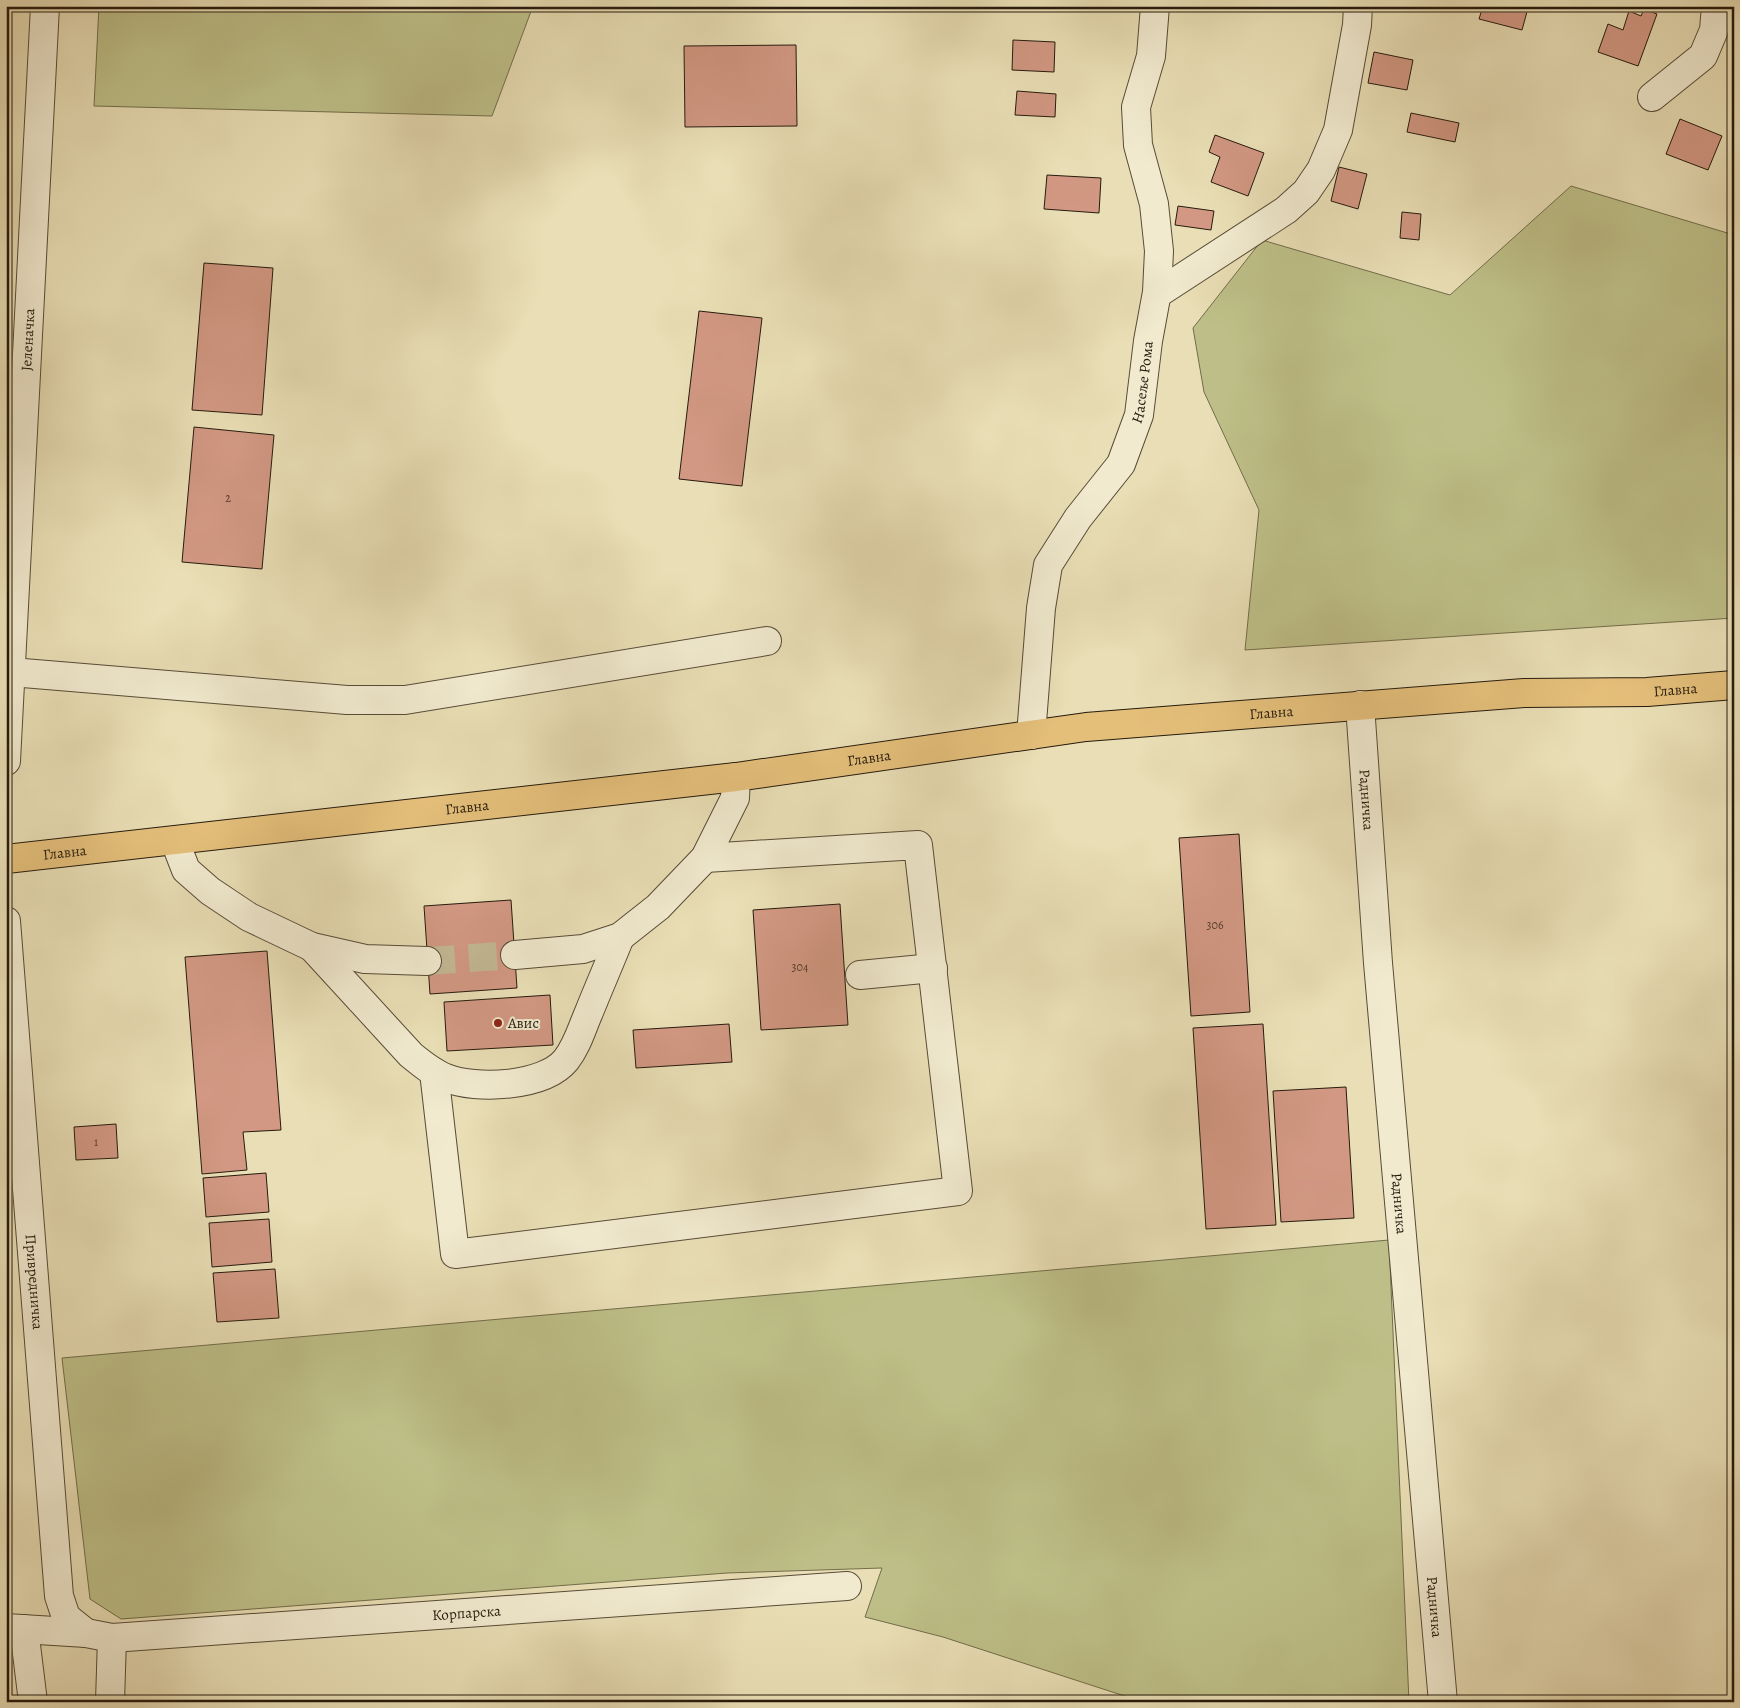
<svg xmlns="http://www.w3.org/2000/svg" width="1740" height="1708" viewBox="0 0 1740 1708" font-family="Alegreya,serif">
  <rect width="100%" height="100%" fill="#e9deb5"/>
  <filter id="stains"><feTurbulence type="fractalNoise" baseFrequency=".004" numOctaves="4"/><feColorMatrix values="0 0 0 0 .2 0 0 0 0 .09 0 0 0 0 .02 0 0 0 .5 -.17"/></filter>
  <radialGradient id="worn" r=".72"><stop offset=".6" stop-color="#630" stop-opacity="0"/><stop offset="1" stop-color="#630" stop-opacity=".3"/></radialGradient>
  <g fill="#bebf88" stroke="#726d4a">
    <polygon points="99,6 533,6 492,116 94,106"/>
    <polygon points="1571,186 1734,235 1734,618 1245,650 1259,510 1204,392 1193,328 1262,240 1450,295"/>
    <polygon points="1389,1240 1409,1702 1143,1702 943,1637 865,1617 882,1568 727,1573 121,1619 90,1599 62,1358"/>
  </g>
  <g fill="#d29883" stroke="#261b0d">
    <polygon points="1014,6 1060,6 1060,11"/>
    <polygon points="1483,6 1522,6 1528,8 1522,30 1479,19"/>
    <polygon points="1644,9 1657,14 1638,66 1598,52 1608,24 1623,30 1629,11 1641,16"/>
    <polygon points="1013,40 1055,42 1054,72 1012,70"/>
    <polygon points="796,45 797,126 685,127 684,46"/>
    <polygon points="1374,52 1413,60 1407,90 1368,83"/>
    <polygon points="1017,91 1056,94 1055,117 1015,115"/>
    <polygon points="1411,113 1459,123 1455,142 1407,132"/>
    <polygon points="1680,119 1722,136 1708,170 1666,154"/>
    <polygon points="1215,135 1264,153 1248,196 1211,182 1220,157 1209,152"/>
    <polygon points="1339,167 1367,174 1358,209 1331,201"/>
    <polygon points="1047,175 1101,178 1099,213 1044,209"/>
    <polygon points="1178,206 1214,211 1211,230 1175,225"/>
    <polygon points="1402,212 1421,214 1419,240 1400,238"/>
    <polygon points="204,263 273,268 262,415 192,410"/>
    <polygon points="699,311 762,318 742,486 679,479"/>
    <polygon points="194,427 274,435 262,569 182,562"/>
    <polygon points="1239,834 1250,1012 1191,1016 1179,838"/>
    <polygon points="511,900 517,988 430,994 424,906"/>
    <polygon points="840,904 848,1025 761,1030 753,910"/>
    <polygon points="267,951 281,1130 243,1132 247,1170 202,1174 185,957"/>
    <polygon points="550,995 553,1045 447,1051 444,1002"/>
    <polygon points="729,1024 732,1062 636,1068 633,1030"/>
    <polygon points="1263,1024 1276,1225 1206,1229 1193,1028"/>
    <polygon points="1346,1087 1354,1218 1281,1222 1273,1091"/>
    <polygon points="116,1124 118,1158 76,1160 74,1127"/>
    <polygon points="266,1173 269,1212 206,1217 203,1178"/>
    <polygon points="269,1219 272,1262 212,1267 209,1223"/>
    <polygon points="275,1269 279,1318 217,1322 213,1273"/>
  </g>
  <g fill="none" stroke-linecap="round" stroke-linejoin="round">
    <polyline stroke="#c2b793" stroke-width="28" stroke-dasharray="28 14" stroke-linecap="butt" points="427,961 515,955"/>
    <defs>
      <g id="minor">
        <polyline points="1652,97 1703,56 1714,30 1716,6"/>
        <polyline points="1157,294 1286,210 1306,192 1321,170 1338,130 1357,25 1358,6"/>
        <polyline points="11,672 347,700 405,700 767,641"/>
        <path id="s1" d="M1360,705L1378,963L1443,1702"/>
        <path id="s2" d="M1031,735L1041,608L1048,565L1078,518L1121,464L1139,415L1148,341L1157,292L1159,251L1154,204L1138,145L1136,107L1151,56L1155,6"/>
        <path id="s3" d="M6,761L45,6"/>
        <polyline points="177,840 179,852 186,870 210,891 249,917 312,947 365,959 427,961"/>
        <path id="s4" d="M6,921L59,1596L66,1617L86,1633"/>
        <path d="M312,947L411,1055C422,1064 433,1073 446,1078C476,1090 544,1087 566,1060C577,1046 582,1028 589,1012C599,987 610,962 620,937"/>
        <polyline points="515,955 583,949 620,937 658,907 705,858 735,798 736,777"/>
        <polyline points="860,975 933,968"/>
        <polyline points="434,1072 455,1254 958,1191 918,845 705,858"/>
        <path id="s5" d="M6,1628L86,1633L112,1638L847,1586"/>
        <polyline points="24,1629 33,1702"/>
        <polyline points="110,1702 112,1638"/>
      </g>
      <g id="major">
        <path id="s6" d="M6,859L736,777L1086,727L1524,693L1647,692L1734,685"/>
      </g>
    </defs>
    <use href="#minor" stroke="#574c37" stroke-width="30"/>
    <use href="#major" stroke="#261b0d" stroke-width="30"/>
    <use href="#minor" stroke="#f1eacf" stroke-width="28"/>
    <use href="#major" stroke="#e4bf7a" stroke-width="28"/>
  </g>
  <circle fill="#8f2418" stroke="#f1eacf" stroke-width="2" cx="498" cy="1023" r="5"/>
  <g text-anchor="middle" dominant-baseline="central" stroke-width="4" stroke-linejoin="round" paint-order="stroke">
    <g font-size="12" fill="#513a2a">
      <text x="228" y="498">2</text>
      <text x="1215" y="925">306</text>
      <text x="800" y="967">304</text>
      <text x="96" y="1142">1</text>
    </g>
    <g font-size="15" fill="#261b0d" stroke="#f1eacf">
      <text stroke="none"><textPath href="#s3" startOffset="422">Јеленачка</textPath></text>
      <text stroke="none"><textPath href="#s2" startOffset="381">Насеље Рома</textPath></text>
      <text stroke="none"><textPath href="#s6" startOffset="1679">Главна</textPath></text>
      <text stroke="none"><textPath href="#s6" startOffset="1274">Главна</textPath></text>
      <text stroke="none"><textPath href="#s6" startOffset="869">Главна</textPath></text>
      <text stroke="none"><textPath href="#s1" startOffset="95">Радничка</textPath></text>
      <text stroke="none"><textPath href="#s6" startOffset="464">Главна</textPath></text>
      <text stroke="none"><textPath href="#s6" startOffset="59">Главна</textPath></text>
      <text stroke="none"><textPath href="#s1" startOffset="500">Радничка</textPath></text>
      <text stroke="none"><textPath href="#s4" startOffset="362">Привредничка</textPath></text>
      <text stroke="none"><textPath href="#s1" startOffset="905">Радничка</textPath></text>
      <text stroke="none"><textPath href="#s5" startOffset="462">Корпарска</textPath></text>
    </g>
    <g font-size="15" fill="#261b0d" stroke="#f1eacf" text-anchor="start">
      <text x="508" y="1023">Авис</text>
    </g>
  </g>
  <rect width="1740" height="1708" fill="none" stroke="#e9deb5" stroke-width="25"/>
  <rect x="8" y="8" width="1725" height="1693" fill="none" stroke="#261b0d" stroke-width="2.5"/>
  <rect x="12" y="12" width="1715" height="1683" fill="none" stroke="#261b0d"/>
  <rect width="100%" height="100%" filter="url(#stains)"/>
  <rect width="100%" height="100%" fill="url(#worn)"/>
</svg>
